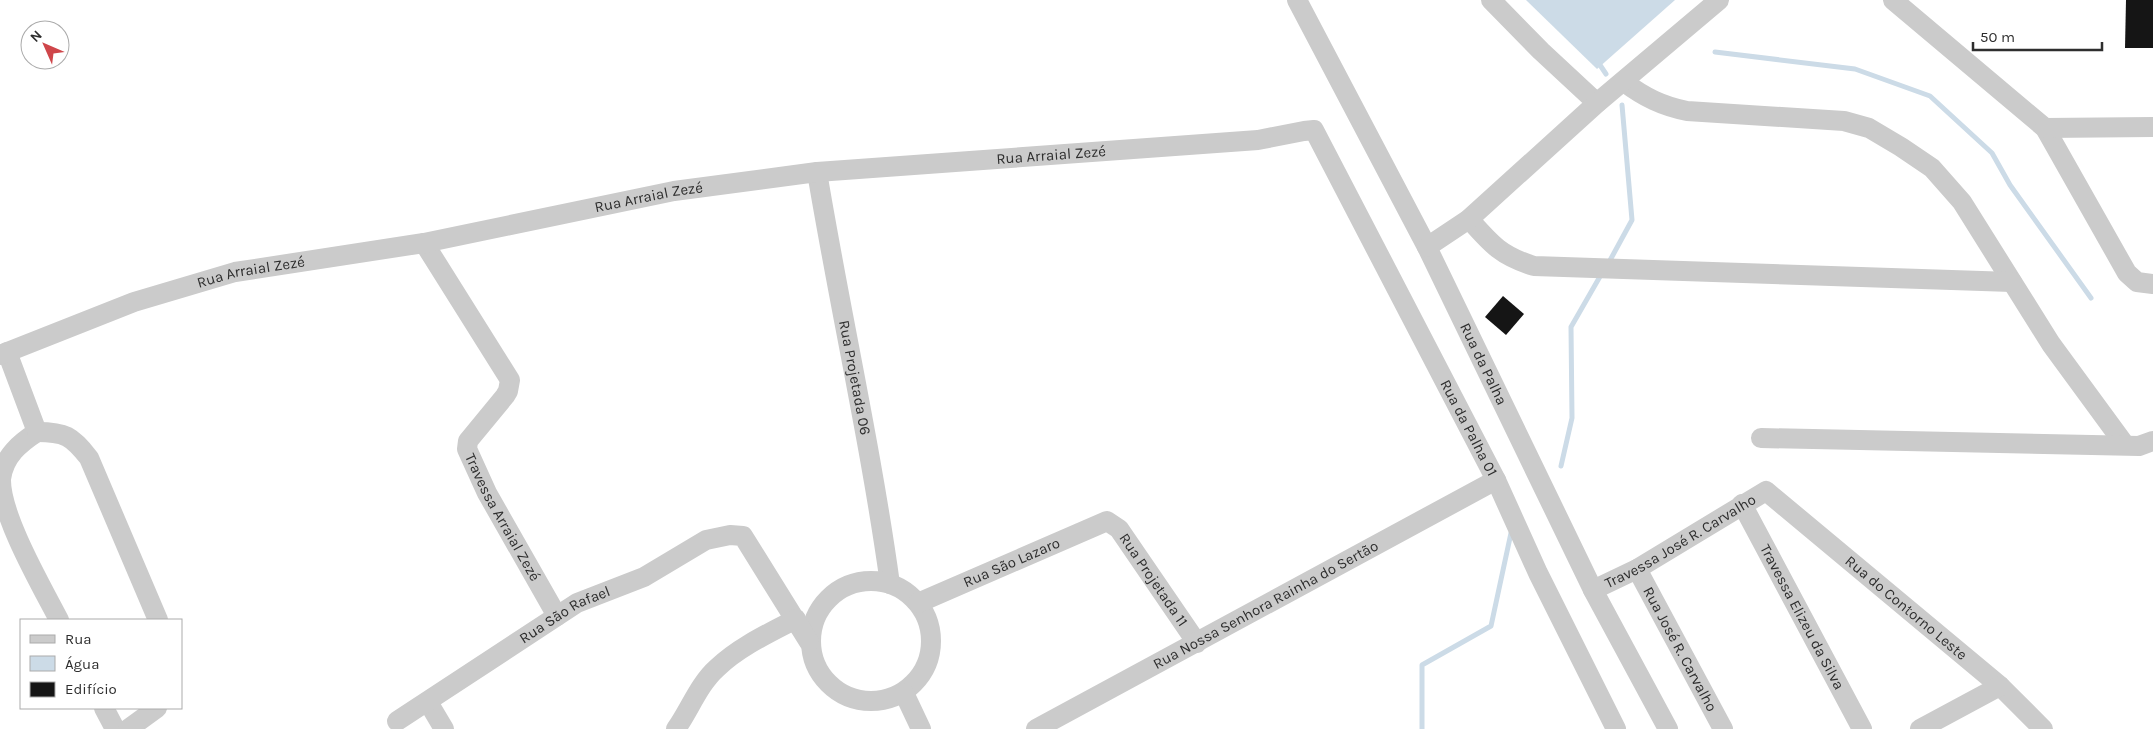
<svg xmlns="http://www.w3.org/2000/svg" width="2153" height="729" viewBox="0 0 2153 729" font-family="Karla,sans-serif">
  <rect width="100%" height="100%" fill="#fff"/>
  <polygon fill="#ccdbe7" points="1526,0 1675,0 1597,69"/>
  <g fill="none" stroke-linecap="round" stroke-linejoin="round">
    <g stroke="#ccdbe7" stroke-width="5">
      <polyline points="1715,52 1855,69 1930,96 1992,153 2010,185 2091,298"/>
      <polyline points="1598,62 1606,74"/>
      <polyline points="1608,264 1632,220 1622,105"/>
      <polyline points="1561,466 1572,418 1571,327 1602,273"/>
      <polyline points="1422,729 1422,665 1491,626 1511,533"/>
    </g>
  </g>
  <g fill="#151515">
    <polygon points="2126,0 2153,0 2153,48 2125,48"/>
    <polygon points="1503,296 1524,314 1506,335 1485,317"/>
  </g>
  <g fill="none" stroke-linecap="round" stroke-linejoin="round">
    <g stroke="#cbcbcb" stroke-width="20">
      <path id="s1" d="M1297,0L1427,247L1593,590L1668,729"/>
      <polyline points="1491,0 1541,51 1597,103"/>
      <polyline points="1893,0 2045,128 2127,273 2137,282 2153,284"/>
      <path d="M1624,82C1644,97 1662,106 1687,111L1844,121L1869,128L1901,147L1932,168L1962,202L2051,344L2125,445"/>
      <polyline points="2045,128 2153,127"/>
      <path id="s2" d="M817,172C840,310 871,446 890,584"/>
      <path d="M1469,219C1491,244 1501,256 1534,266L2012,282"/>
      <path id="s3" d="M424,243L510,380L508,391L505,396L468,441L467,449L487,493L557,616"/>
      <polyline points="1427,247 1469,219 1597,103 1719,0"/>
      <path d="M7,352L37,432C20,443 4,456 1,479C0,515 42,587 59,620"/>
      <path id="s4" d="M0,355L134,302L235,272L424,243L674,191L817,172L1258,140L1304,131L1314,130L1496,480L1538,573L1616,729"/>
      <path d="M37,432C65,432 72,436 89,458L158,620"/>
      <polyline points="1761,438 2139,446 2153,441"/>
      <path id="s5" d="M1742,504L1862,729"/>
      <path id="s6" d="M1637,569L1723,729"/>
      <circle cx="871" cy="641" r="60"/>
      <path id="s7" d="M1593,590L1637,569L1766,491L2000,686L2043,729"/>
      <path id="s8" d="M918,603L1107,521L1119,529L1197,643"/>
      <polyline points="904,693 921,729"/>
      <polyline points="428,702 444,729"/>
      <polyline points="104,708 115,729"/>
      <path id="s9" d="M397,721L577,603L644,577L706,540L730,535L743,536L809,642"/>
      <polyline points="128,729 157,708"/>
      <path d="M676,729C690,709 699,684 717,668C739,647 769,633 796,619"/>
      <path id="s10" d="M1036,729L1496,480"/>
      <polyline points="1920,729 2000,686"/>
    </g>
  </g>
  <g text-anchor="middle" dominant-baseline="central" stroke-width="5" stroke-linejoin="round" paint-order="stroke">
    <g font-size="15" fill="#2e2e2e" stroke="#fff">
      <text stroke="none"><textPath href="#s4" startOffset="1075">Rua Arraial Zezé</textPath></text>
      <text stroke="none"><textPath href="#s4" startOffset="670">Rua Arraial Zezé</textPath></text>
      <text stroke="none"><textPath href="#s4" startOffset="265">Rua Arraial Zezé</textPath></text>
      <text stroke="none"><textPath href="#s1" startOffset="409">Rua da Palha</textPath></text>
      <text stroke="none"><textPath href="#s2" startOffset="209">Rua Projetada 06</textPath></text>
      <text stroke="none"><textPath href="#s4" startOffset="1675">Rua da Palha 01</textPath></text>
      <text stroke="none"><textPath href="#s3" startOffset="322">Travessa Arraial Zezé</textPath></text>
      <text stroke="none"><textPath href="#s7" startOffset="100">Travessa José R. Carvalho</textPath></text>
      <text stroke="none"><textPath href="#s8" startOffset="102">Rua São Lazaro</textPath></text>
      <text stroke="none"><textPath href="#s8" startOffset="282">Rua Projetada 11</textPath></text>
      <text stroke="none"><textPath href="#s10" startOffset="261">Rua Nossa Senhora Rainha do Sertão</textPath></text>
      <text stroke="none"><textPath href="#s7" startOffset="382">Rua do Contorno Leste</textPath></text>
      <text stroke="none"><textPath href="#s9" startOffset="199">Rua São Rafael</textPath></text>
      <text stroke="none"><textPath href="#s5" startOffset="128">Travessa Elizeu da Silva</textPath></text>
      <text stroke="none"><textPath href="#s6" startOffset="91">Rua José R. Carvalho</textPath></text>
    </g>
  </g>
  <rect x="20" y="619" width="162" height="90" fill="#ffffff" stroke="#ababab"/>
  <rect x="30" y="635" width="25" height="8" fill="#cbcbcb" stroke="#ababab"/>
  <text x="65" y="644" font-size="15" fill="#2e2e2e">Rua</text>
  <rect x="30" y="656" width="25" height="15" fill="#ccdbe7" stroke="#ababab"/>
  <text x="65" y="669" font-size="15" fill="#2e2e2e">Água</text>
  <rect x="30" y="682" width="25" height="15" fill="#151515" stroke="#ababab"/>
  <text x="65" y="694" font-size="15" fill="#2e2e2e">Edifício</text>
  <g transform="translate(45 45) rotate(315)"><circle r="24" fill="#ffffff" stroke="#ababab"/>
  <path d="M0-4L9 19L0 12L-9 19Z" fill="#cf464a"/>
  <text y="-8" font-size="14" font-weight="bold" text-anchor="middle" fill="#2e2e2e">N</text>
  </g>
  <path d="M1973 42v8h129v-8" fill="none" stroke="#2e2e2e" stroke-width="2.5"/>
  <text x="1980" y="42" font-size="15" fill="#2e2e2e" stroke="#ffffff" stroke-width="4" paint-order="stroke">50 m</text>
</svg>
